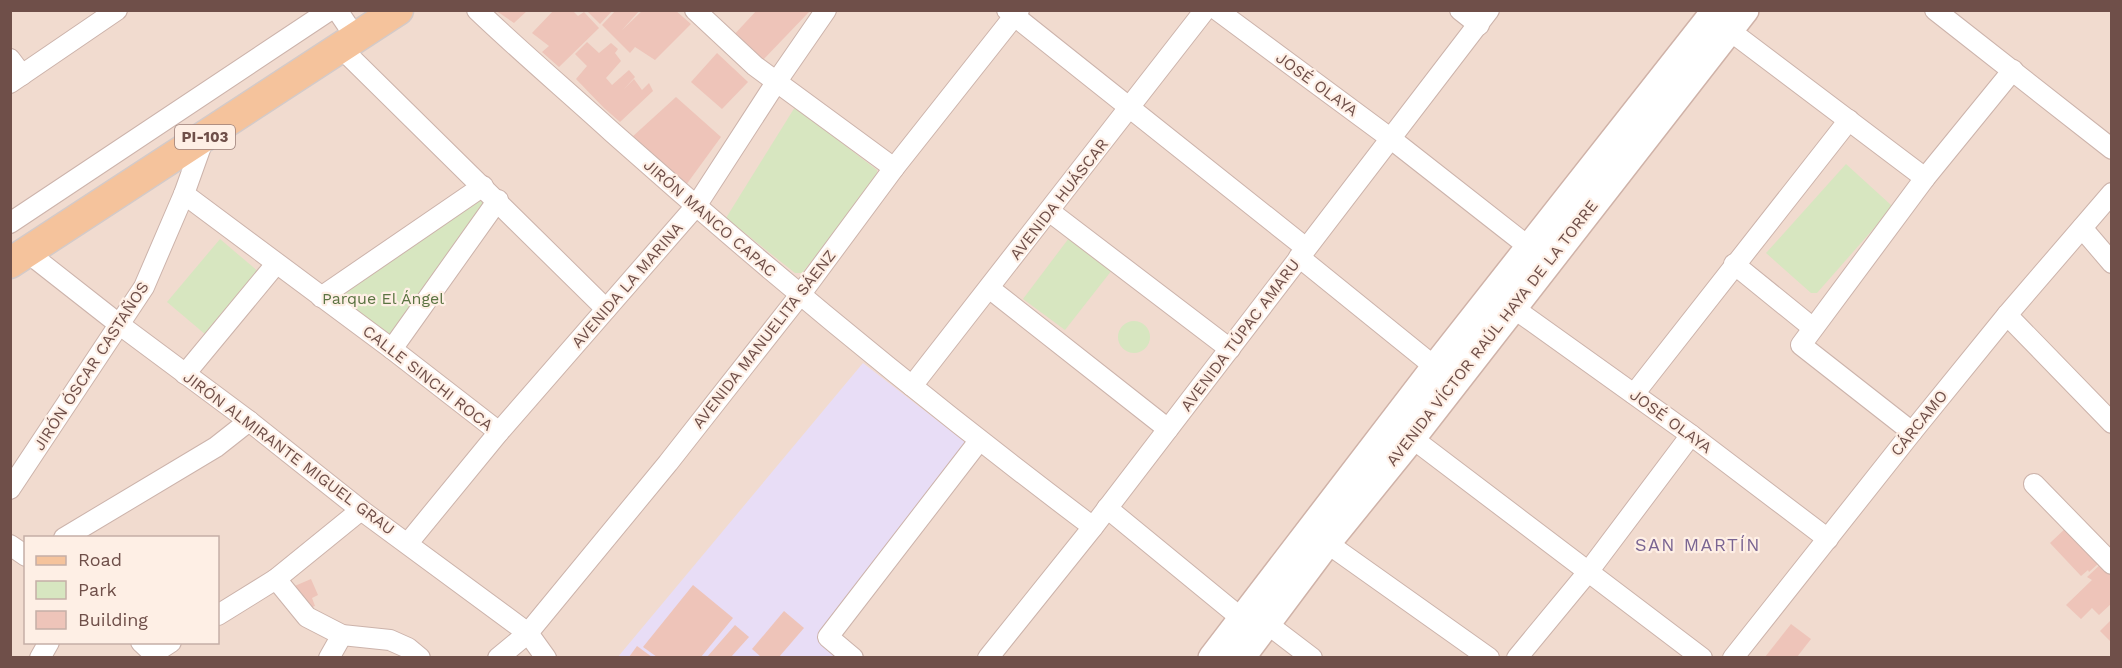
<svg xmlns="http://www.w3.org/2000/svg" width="2122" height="668" viewBox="0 0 2122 668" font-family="'Work Sans',sans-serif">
  <rect width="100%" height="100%" fill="#faebe0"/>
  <path fill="#f1dbcf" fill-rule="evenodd" d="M10,11H2111V657H11ZM26,538H218V642H26Z"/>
  <polygon fill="#e8ddf6" points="863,363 969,445 819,643 838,657 617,658"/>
  <g fill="#d7e6c0">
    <polygon points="795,107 877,170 877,177 802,273 795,273 726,218"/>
    <polygon points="1846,164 1891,205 1890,210 1817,293 1811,293 1766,253"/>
    <polygon points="479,195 490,205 389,342 330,297"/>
    <polygon points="1069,238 1112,270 1065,330 1023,299"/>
    <polygon points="220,239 260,273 206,335 167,302"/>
    <circle cx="1134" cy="337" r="16"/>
  </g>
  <g fill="#eec4b9">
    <polygon points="495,10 528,10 514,23"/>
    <polygon points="554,10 572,10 578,16 584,12 599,28 559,67 542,52 549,46 532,33"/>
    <polygon points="589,10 613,10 600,24 588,12"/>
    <polygon points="616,10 640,10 622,30 643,10 675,10 691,24 655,60 635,47 630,53 602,25"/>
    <polygon points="757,10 809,12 760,63 732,37"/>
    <polygon points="587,42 599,53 611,43 618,49 615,53 621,61 606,78 612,85 629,70 635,77 624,89 634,79 642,90 649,83 653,91 620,122 604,108 576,79 587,66 575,54"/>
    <polygon points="717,53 748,82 722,109 691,82"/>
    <polygon points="676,97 721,137 686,185 631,138"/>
    <polygon points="2068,526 2099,563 2089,572 2088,570 2081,576 2050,543"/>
    <polygon points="2102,563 2112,572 2112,603 2099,615 2092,608 2081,619 2066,605 2092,580 2087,577"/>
    <polygon points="311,579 318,595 312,598 315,606 305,610 290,588"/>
    <polygon points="693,585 733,618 701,657 657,657 643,647"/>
    <polygon points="784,611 804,628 779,657 761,657 752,649"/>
    <polygon points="2112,619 2112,643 2100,631"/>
    <polygon points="1791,624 1811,639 1797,657 1765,657"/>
    <polygon points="735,625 749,637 731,657 707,657"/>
    <polygon points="637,646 652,657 629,657"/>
  </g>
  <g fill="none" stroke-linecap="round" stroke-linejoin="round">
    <defs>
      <g id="street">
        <polyline points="337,10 356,38"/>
        <path d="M477,10C521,52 567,91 612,132C767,270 927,402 1093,527"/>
        <polyline points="695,10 755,66 894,168"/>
        <polyline points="1007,10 1306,248"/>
        <polyline points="1217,10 1390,138 1529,247"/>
        <polyline points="1460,10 1479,25"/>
        <polyline points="1935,10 2112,149"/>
        <polyline points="1729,30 1925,178"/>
        <polyline points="341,48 606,309"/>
        <polyline points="10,59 22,75"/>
        <polyline points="10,83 117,10"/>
        <polyline points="184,194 392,349 499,432"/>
        <polyline points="1049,211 1230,349"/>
        <polyline points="10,223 330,10"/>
        <polyline points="2082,228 2112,263"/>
        <polyline points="27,252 120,325 249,421 361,510 528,633 546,658"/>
        <polyline points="1299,257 1435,367"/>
        <polyline points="1734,264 1813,328"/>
        <polyline points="989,288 1168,429"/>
        <polyline points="321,297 483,186"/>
        <polyline points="1512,307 1691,435 1828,539"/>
        <polyline points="2007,315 2112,423"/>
        <polyline points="392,349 498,200"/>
        <polyline points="185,374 276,264"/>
        <polyline points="912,386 1205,10"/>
        <polyline points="1634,394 1849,120"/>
        <polyline points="1912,432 1801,345 1925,178 2013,70"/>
        <polyline points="1412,438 1702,658"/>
        <polyline points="2034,484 2112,564"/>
        <polyline points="10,489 144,287 184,194 204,138"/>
        <polyline points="1107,508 1252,627"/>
        <polyline points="64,538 216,447 249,421"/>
        <polyline points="408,543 499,432 696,206 777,81 826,10"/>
        <polyline points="1327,543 1489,658"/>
        <polyline points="10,545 26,556"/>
        <polyline points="276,579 307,617 342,635 390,640 408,648 420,658"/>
        <polyline points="218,615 276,579 361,510"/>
        <polyline points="1266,623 1312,658"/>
        <polyline points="141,642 158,658"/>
        <polyline points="154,653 171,642"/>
        <polyline points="40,658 49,642"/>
        <polyline points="329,658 342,635"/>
        <polyline points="498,658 528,633 668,463 800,295 894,168 1019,10"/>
        <polyline points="853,658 828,637 979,441"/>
        <polyline points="988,658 1093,527 1489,10"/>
        <polyline points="1517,658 1588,572 1691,435"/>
        <polyline points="1733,658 1912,432 2007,315 2112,193"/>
      </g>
      <g id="secondary">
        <polyline points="1212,658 1435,367 1716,10"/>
        <polyline points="1241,658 1327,543 1412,438 1745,10"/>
      </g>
      <polyline id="primary" points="10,263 398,10"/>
    </defs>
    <use href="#street" stroke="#ccb3ab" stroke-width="22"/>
    <use href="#secondary" stroke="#cfb2a8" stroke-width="30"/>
    <use href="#primary" stroke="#d4cac8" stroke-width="33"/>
    <use href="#street" stroke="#fff" stroke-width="20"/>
    <use href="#secondary" stroke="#fff" stroke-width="27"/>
    <use href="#primary" stroke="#f5c39c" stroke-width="30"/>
  </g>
  <g text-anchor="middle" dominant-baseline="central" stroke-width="4.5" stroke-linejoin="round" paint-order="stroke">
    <rect fill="#feefe5" stroke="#9a7f78" stroke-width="1.5" x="175" y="125" width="60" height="24" rx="4.5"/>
    <g font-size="15" font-weight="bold" fill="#6f4f49">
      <text x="205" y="137">PI-103</text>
    </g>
    <g font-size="16" fill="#6f4f49" stroke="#feefe5">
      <text transform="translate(1317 84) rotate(36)">JOSÉ OLAYA</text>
      <text transform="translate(1059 199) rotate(-52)">AVENIDA HUÁSCAR</text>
      <text transform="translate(710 218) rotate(41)">JIRÓN MANCO CAPAC</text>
      <text transform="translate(627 285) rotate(-49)">AVENIDA LA MARINA</text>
      <text transform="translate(1492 333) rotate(-52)">AVENIDA VÍCTOR RAÚL HAYA DE LA TORRE</text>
      <text transform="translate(1240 335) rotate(-53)">AVENIDA TÚPAC AMARU</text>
      <text transform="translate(764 339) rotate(-52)">AVENIDA MANUELITA SÁENZ</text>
      <text transform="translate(91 366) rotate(-57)">JIRÓN ÓSCAR CASTAÑOS</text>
      <text transform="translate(428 378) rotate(38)">CALLE SINCHI ROCA</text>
      <text transform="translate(1671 421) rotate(36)">JOSÉ OLAYA</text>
      <text transform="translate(1919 423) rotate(-51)">CÁRCAMO</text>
      <text transform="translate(289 453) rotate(37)">JIRÓN ALMIRANTE MIGUEL GRAU</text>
    </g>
    <g font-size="16" fill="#5b7442" stroke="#feefe5">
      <text x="383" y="298">Parque El Ángel</text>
    </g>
    <g font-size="18" letter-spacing="1.5" fill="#7a6592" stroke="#feefe5">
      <text x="1698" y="544">SAN MARTÍN</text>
    </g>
  </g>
  <rect width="2122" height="668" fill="none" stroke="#6f4f49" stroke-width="24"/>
  <rect x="24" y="536" width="195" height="108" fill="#feefe5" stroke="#c5afa7" stroke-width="1.5"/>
  <rect x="36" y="556" width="30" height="9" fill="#f5c39c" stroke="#c5afa7" stroke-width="1.5"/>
  <text x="78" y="566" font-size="18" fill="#6f4f49">Road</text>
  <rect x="36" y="581" width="30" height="18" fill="#d7e6c0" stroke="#c5afa7" stroke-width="1.5"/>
  <text x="78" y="596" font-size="18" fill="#6f4f49">Park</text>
  <rect x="36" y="611" width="30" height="18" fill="#eec4b9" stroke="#c5afa7" stroke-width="1.5"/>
  <text x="78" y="626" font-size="18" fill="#6f4f49">Building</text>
</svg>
